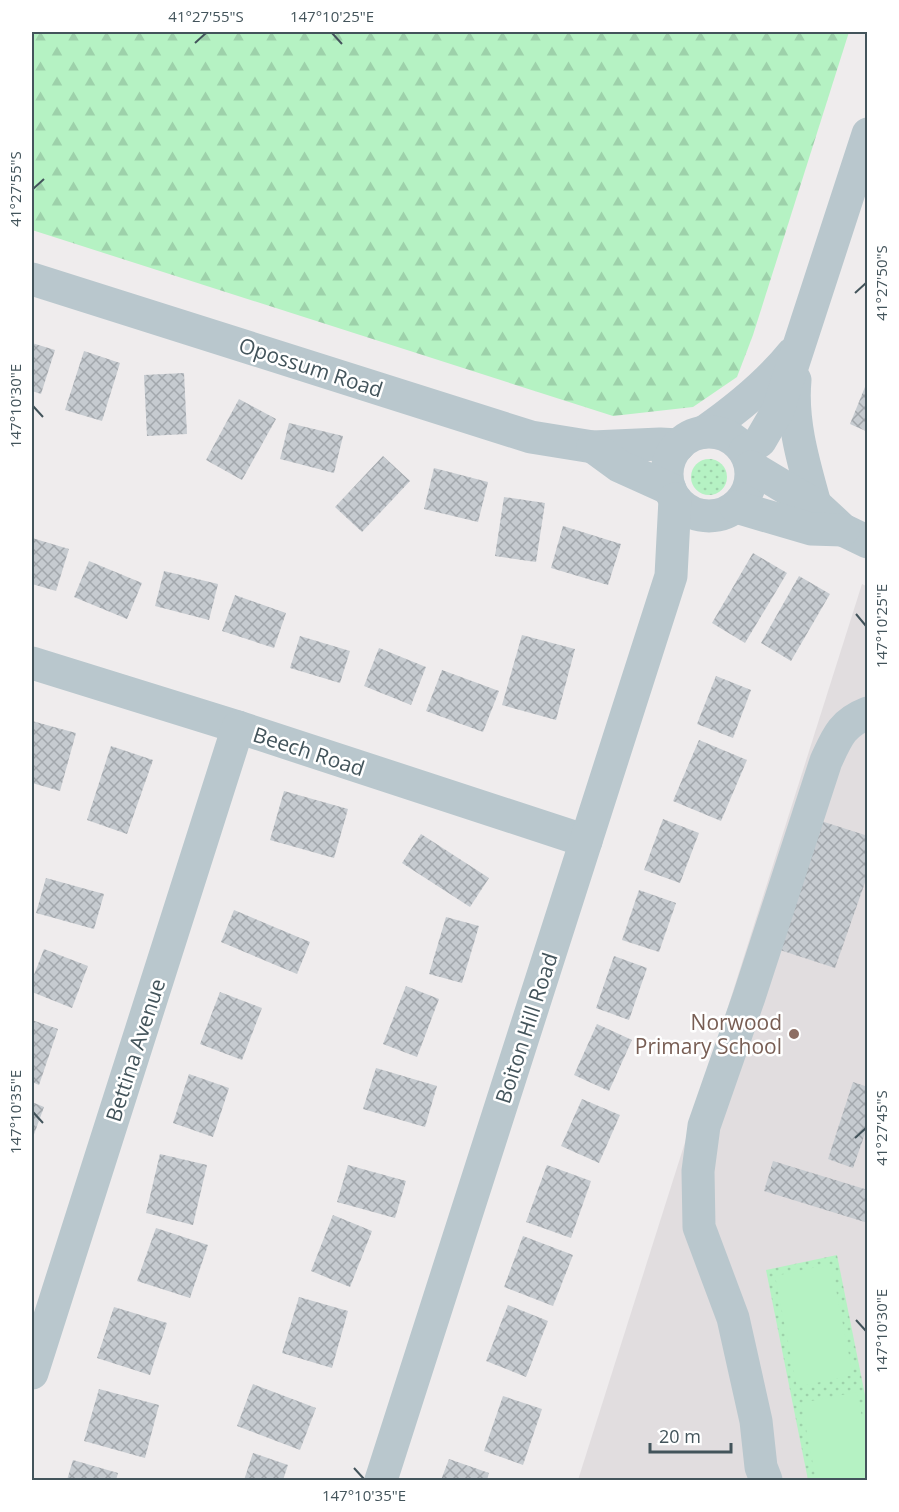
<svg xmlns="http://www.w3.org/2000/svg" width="899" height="1512" viewBox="0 0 899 1512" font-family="'Open Sans',sans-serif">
  <defs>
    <pattern id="forest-firs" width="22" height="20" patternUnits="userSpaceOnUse" patternTransform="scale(1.5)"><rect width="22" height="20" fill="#b5f2c3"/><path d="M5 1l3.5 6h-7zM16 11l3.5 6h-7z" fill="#9dd1aa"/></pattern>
    <pattern id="park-dots" width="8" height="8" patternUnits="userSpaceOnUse" patternTransform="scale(1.5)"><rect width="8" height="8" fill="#b5f2c3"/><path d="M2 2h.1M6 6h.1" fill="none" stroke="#9dd1aa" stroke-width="1.8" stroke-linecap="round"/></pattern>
    <pattern id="building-cross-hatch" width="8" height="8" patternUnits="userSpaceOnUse" patternTransform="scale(1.5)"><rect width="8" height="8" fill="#c6cbd0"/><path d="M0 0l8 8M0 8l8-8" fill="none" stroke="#a2a7ac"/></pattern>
  </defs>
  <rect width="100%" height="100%" fill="#efeced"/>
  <polygon fill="#e1dddf" points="862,584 868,587 867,1480 578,1480"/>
  <polygon fill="url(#forest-firs)" points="32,32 849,32 753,335 737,377 693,407 613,416 32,230"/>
  <g fill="url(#park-dots)">
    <circle cx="709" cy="477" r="18"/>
    <polygon points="837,1255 867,1405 867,1480 808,1480 766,1270"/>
  </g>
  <g fill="#b5f2c3">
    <polygon points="831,1264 853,1375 797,1387 775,1276"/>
    <polygon points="857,1392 867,1442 867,1480 816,1480 801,1403"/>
  </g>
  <g fill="url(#building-cross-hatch)">
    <polygon points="32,343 55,350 41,394 32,391"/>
    <polygon points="84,351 120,363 102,421 65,410"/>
    <polygon points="184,373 187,434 147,436 144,375"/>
    <polygon points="867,382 868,382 868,432 850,424"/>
    <polygon points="239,399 276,419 242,480 206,460"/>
    <polygon points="289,423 343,436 334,473 280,459"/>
    <polygon points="383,456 410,481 362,532 335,507"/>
    <polygon points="434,468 488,482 478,522 424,509"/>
    <polygon points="504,497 545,503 536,562 495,556"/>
    <polygon points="563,526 621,544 608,585 551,568"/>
    <polygon points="32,538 69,549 56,591 32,584"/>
    <polygon points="753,553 787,573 745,643 712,623"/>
    <polygon points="89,561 142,583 127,619 74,597"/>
    <polygon points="164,571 218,584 209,620 155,606"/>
    <polygon points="799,576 830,594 791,661 761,643"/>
    <polygon points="235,595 286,613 274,648 222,631"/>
    <polygon points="522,635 575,649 556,720 502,705"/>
    <polygon points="300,636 350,651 340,683 290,668"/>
    <polygon points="379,648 426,667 411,705 364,686"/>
    <polygon points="442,670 499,691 483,732 426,711"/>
    <polygon points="716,676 751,690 733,738 697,724"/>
    <polygon points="32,721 76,733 60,791 32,783"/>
    <polygon points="699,740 747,760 721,821 673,801"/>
    <polygon points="111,746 153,760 127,834 87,820"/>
    <polygon points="284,791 348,809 334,858 270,840"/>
    <polygon points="663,819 699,833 680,883 644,870"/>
    <polygon points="821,821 868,836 868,874 835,968 780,950"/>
    <polygon points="421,834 489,878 470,907 402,863"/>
    <polygon points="46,878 104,894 94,929 36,913"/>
    <polygon points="639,890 676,903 659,952 622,940"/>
    <polygon points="234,910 310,942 297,974 221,942"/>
    <polygon points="446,917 479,926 462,983 429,974"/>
    <polygon points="44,949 88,966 72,1008 32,992 32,980"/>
    <polygon points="614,956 647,968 629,1020 596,1008"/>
    <polygon points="406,986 439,999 417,1057 383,1044"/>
    <polygon points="220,992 262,1008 242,1060 200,1044"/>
    <polygon points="32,1020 58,1029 39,1085 32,1082"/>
    <polygon points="597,1024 632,1040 609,1091 574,1075"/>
    <polygon points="376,1068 437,1086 425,1127 363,1109"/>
    <polygon points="189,1074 229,1088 213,1137 173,1123"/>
    <polygon points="853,1082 868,1087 868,1125 853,1168 828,1159"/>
    <polygon points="582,1099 620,1115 599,1163 561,1146"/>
    <polygon points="32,1102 44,1107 32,1140"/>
    <polygon points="160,1154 207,1165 193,1225 146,1213"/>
    <polygon points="773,1161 868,1190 868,1223 764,1191"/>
    <polygon points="348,1165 406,1181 395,1218 337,1202"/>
    <polygon points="547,1165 591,1181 571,1238 526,1222"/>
    <polygon points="333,1215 372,1231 350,1287 311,1271"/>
    <polygon points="156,1228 208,1245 190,1298 137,1281"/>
    <polygon points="523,1236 573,1255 553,1306 504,1287"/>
    <polygon points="299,1297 348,1311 332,1368 282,1353"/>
    <polygon points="508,1305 548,1321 526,1377 486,1361"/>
    <polygon points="114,1307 167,1323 150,1375 97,1358"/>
    <polygon points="253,1384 316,1408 300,1450 237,1426"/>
    <polygon points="99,1389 159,1405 145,1458 84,1441"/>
    <polygon points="503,1396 542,1409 523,1465 484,1451"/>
    <polygon points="253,1453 288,1465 283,1480 244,1480"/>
    <polygon points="449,1459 489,1473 487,1480 441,1480"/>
    <polygon points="73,1460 118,1473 116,1480 67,1480"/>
  </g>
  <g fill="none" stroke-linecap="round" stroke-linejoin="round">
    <g stroke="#b9c7cd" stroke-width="33">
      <polyline points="32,279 531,437 593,447 660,444 679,445"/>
      <path d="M795,380C791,422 804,464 815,504"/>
      <path d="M704,432C737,409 767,385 792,354"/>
      <circle cx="709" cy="474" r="42"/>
      <polyline points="593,447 619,466 670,489"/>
      <polyline points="745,451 760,441 778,410 868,134"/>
      <polyline points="751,467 796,494 815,504 843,530 868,542"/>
      <polyline points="736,507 811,529 843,530"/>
      <polyline points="32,663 238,727 586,841"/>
      <polyline points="32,1373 238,727"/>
      <polyline points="381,1480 671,576 675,499"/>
      <path d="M766,1480L761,1467L756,1421L733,1318L699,1227L698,1171L704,1126L749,997L826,761C837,737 842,723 868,713"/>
    </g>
  </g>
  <path fill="none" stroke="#43545b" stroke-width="2" d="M332,33L342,44M195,43L206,33M33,189L44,179M855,293L866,283M33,406L43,417M856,614L866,626M33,1112L43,1123M855,1138L866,1128M856,1320L866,1331M354,1468L364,1479"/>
  <circle fill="#8d6e63" stroke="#fff" stroke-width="2" cx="794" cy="1034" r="6"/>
  <g text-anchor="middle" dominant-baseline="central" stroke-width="5" stroke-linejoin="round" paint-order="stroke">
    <g font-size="21" fill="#43545b" stroke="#fff">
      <text transform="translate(311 367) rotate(18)">Opossum Road</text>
      <text transform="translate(309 751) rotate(18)">Beech Road</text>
      <text transform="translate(526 1028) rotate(-72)">Boiton Hill Road</text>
      <text transform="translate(135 1050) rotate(-72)">Bettina Avenue</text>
    </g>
    <g font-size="21" fill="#785e54" stroke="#fff" text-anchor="end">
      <text x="782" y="1022">Norwood<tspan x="782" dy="24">Primary School</tspan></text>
    </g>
  </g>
  <rect width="899" height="1512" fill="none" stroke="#ffffff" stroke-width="66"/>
  <path d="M650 1443v9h81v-9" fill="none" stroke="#43545b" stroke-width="3"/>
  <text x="659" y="1443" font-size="18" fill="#43545b" stroke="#ffffff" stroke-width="4.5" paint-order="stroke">20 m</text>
  <rect x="33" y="33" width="833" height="1446" fill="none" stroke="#43545b" stroke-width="2"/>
  <g font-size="15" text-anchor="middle" fill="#43545b">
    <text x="206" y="22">41°27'55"S</text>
    <text x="332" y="22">147°10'25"E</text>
    <text transform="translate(16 189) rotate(-90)" y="5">41°27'55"S</text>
    <text transform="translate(882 283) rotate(-90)" y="5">41°27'50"S</text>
    <text transform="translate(16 406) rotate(-90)" y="5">147°10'30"E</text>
    <text transform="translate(882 626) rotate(-90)" y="5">147°10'25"E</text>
    <text transform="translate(16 1112) rotate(-90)" y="5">147°10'35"E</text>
    <text transform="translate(882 1128) rotate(-90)" y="5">41°27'45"S</text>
    <text transform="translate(882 1331) rotate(-90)" y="5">147°10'30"E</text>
    <text x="364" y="1501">147°10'35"E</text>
  </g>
</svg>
